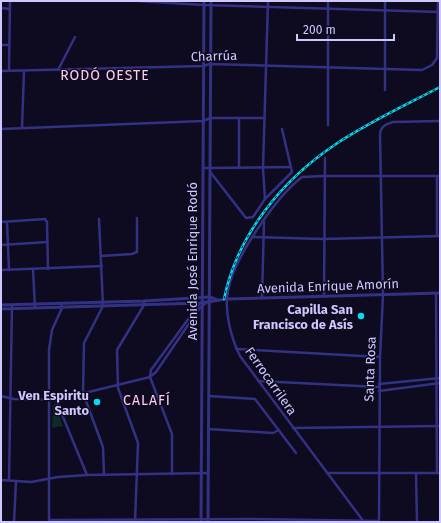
<svg xmlns="http://www.w3.org/2000/svg" width="441" height="523" viewBox="0 0 441 523" font-family="'Fira Sans',sans-serif">
  <rect width="100%" height="100%" fill="#0e0a1f"/>
  <polygon fill="#0d2a28" points="55,403 63,426 52,428 53,406"/>
  <g fill="none" stroke-linecap="round" stroke-linejoin="round">
    <g stroke="#333183" stroke-width="2.5">
      <polyline points="137,1 204,5 440,12"/>
      <polyline points="1,8 10,9"/>
      <polyline points="1,45 9,45"/>
      <polyline points="9,70 10,1"/>
      <polyline points="58,70 75,37"/>
      <polyline points="1,71 203,66 210,64 422,70 432,65 437,58 438,1"/>
      <polyline points="385,90 385,1"/>
      <polyline points="328,125 328,1"/>
      <polyline points="22,128 24,71"/>
      <polyline points="1,129 203,121 210,118 265,118"/>
      <polyline points="203,168 291,167"/>
      <polyline points="239,168 239,118"/>
      <polyline points="211,173 246,218 253,217 265,199 263,168 268,1"/>
      <polyline points="437,176 437,236"/>
      <polyline points="265,199 292,172 282,129"/>
      <polyline points="99,219 103,306 84,343 83,393 103,447 104,475"/>
      <polyline points="1,222 45,219 47,222 48,269"/>
      <polyline points="7,222 9,270"/>
      <polyline points="253,237 323,239 440,236"/>
      <polyline points="1,245 47,242"/>
      <polyline points="101,256 132,254 137,252 137,218"/>
      <polyline points="33,269 35,308"/>
      <polyline points="1,270 102,266"/>
      <polyline points="436,293 437,473"/>
      <polyline points="324,296 325,158"/>
      <polyline points="262,298 264,222"/>
      <polyline points="236,349 380,357"/>
      <polyline points="150,376 151,370 200,303"/>
      <polyline points="150,377 172,434 172,474"/>
      <polyline points="258,381 379,387"/>
      <polyline points="379,384 440,378"/>
      <polyline points="379,391 440,383"/>
      <polyline points="1,396 14,399 56,400 150,377 156,372 199,309 207,302"/>
      <polyline points="209,396 255,399 296,453"/>
      <polyline points="56,400 87,475"/>
      <polyline points="293,428 440,426"/>
      <polyline points="208,429 273,433 279,430"/>
      <polyline points="327,473 440,473"/>
      <polyline points="416,473 417,522"/>
      <polyline points="1,480 31,482 58,477 87,475 208,473"/>
      <polyline points="9,480 12,305"/>
      <polyline points="49,520 254,519 379,521"/>
      <polyline points="49,521 49,350 52,330 62,308 61,303"/>
      <polyline points="14,522 16,481"/>
      <polyline points="135,522 138,443 118,388 117,350 144,305 144,301"/>
      <path d="M364,522L240,356C231,338 224,311 228,291C233,259 276,197 302,177L324,176H440"/>
      <path d="M379,522L380,357L383,295L380,134C381,126 386,124 393,122L440,121"/>
    </g>
    <g stroke="#333183" stroke-width="3">
      <polyline points="1,305 144,301 210,297 217,300"/>
      <polyline points="1,309 200,303 227,299 440,293"/>
      <polyline points="201,522 204,1"/>
      <polyline points="208,522 211,1"/>
    </g>
    <defs>
      <path id="rail" d="M224,299C237,235 282,180 336,144C369,122 406,105 440,87"/>
    </defs>
    <use href="#rail" stroke="#00def3" stroke-width="2.5"/>
    <use href="#rail" stroke="#0e0a1f" stroke-width="1" stroke-dasharray="3" stroke-linecap="butt"/>
  </g>
  <g fill="#00def3" stroke="#0e0a1f" stroke-width="1.5">
    <circle cx="361" cy="316" r="4"/>
    <circle cx="97" cy="402" r="4"/>
  </g>
  <g text-anchor="middle" dominant-baseline="central" stroke-width="3" stroke-linejoin="round" paint-order="stroke">
    <g font-size="13" fill="#cec8ff" stroke="#0e0a1f">
      <text transform="translate(214 56) rotate(-2)">Charrúa</text>
      <text transform="translate(192 261) rotate(-90)">Avenida José Enrique Rodó</text>
      <text transform="translate(328 286) rotate(-2)">Avenida Enrique Amorín</text>
      <text transform="translate(370 369) rotate(-88)">Santa Rosa</text>
      <text transform="translate(271 381) rotate(55)">Ferrocarrilera</text>
    </g>
    <g font-size="13" font-weight="bold" fill="#cec8ff" stroke="#0e0a1f" text-anchor="end">
      <text x="353" y="309">Capilla San<tspan x="353" dy="15">Francisco de Asís</tspan></text>
      <text x="89" y="395">Ven Espiritu<tspan x="89" dy="15">Santo</tspan></text>
    </g>
    <g font-size="14" letter-spacing="1" fill="#ffcaed" stroke="#0e0a1f">
      <text x="105" y="75">RODÓ OESTE</text>
      <text x="147" y="400">CALAFÍ</text>
    </g>
  </g>
  <rect width="441" height="523" fill="none" stroke="#cec8ff" stroke-width="4"/>
  <path d="M297 34v6h97v-6" fill="none" stroke="#cec8ff" stroke-width="2"/>
  <text x="303" y="34" font-size="12" fill="#cec8ff" stroke="#0e0a1f" stroke-width="3" paint-order="stroke">200 m</text>
</svg>
